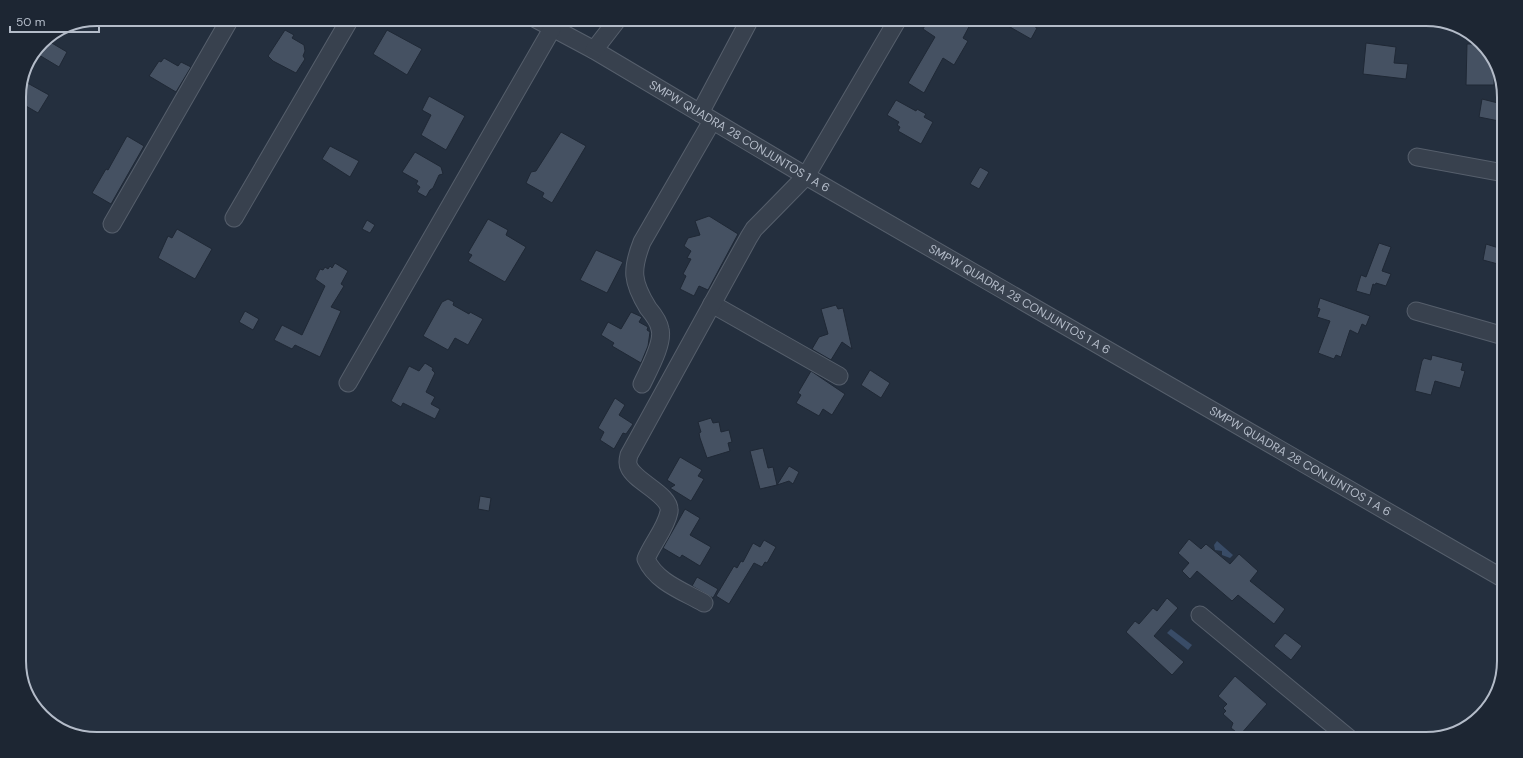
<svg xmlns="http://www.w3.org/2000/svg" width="1523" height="758" viewBox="0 0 1523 758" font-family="'DM Sans',sans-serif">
  <rect width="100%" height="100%" fill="#242f3e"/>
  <g fill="#394c67">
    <polygon points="1217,541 1233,555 1230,558 1222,555 1222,551 1215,550 1214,545"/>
    <polygon points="1171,629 1192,645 1188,650 1167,633"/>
  </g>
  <g fill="#455162" stroke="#1f2835">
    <polygon points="929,19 973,19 963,38 968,41 954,65 943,58 924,93 908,83 935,37 923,29"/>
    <polygon points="996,19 1022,19 1037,28 1031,39"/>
    <polygon points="285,30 294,35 292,38 304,45 305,51 303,56 305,59 296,73 273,61 268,56"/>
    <polygon points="387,30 422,49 407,75 373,54"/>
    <polygon points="45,39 67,52 59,67 39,55 43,49 38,46"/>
    <polygon points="1366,43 1396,47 1394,63 1408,64 1406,79 1363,74"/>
    <polygon points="1467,44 1480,44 1491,54 1494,63 1494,85 1466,85"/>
    <polygon points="164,58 178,66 181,62 191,67 176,92 149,76 159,61 161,62"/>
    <polygon points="22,80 49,95 38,113 26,106 19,119 19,92"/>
    <polygon points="429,96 465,116 446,150 421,135 431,115 422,110"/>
    <polygon points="1482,99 1502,104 1499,121 1479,117"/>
    <polygon points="896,100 916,111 917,109 926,114 924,117 933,122 921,144 898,131 900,127 897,125 899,122 887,115"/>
    <polygon points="561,132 586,146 552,203 542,197 544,193 526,183 531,172 536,171"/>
    <polygon points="127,136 144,146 111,204 92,193 106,169 108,170"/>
    <polygon points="330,146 359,161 350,177 322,159"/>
    <polygon points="415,152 441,167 443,174 439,175 433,188 430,190 426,197 417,192 420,187 416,184 418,181 402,172"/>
    <polygon points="980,167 989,172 979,189 970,184"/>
    <polygon points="709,216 738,234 708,290 699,286 694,296 680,289 686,276 683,274 691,259 687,258 691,251 684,246 688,238 700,235 695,221"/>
    <polygon points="488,219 508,230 506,235 526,247 505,282 468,261 472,255 468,253"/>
    <polygon points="367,220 375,225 370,233 362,229"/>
    <polygon points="177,229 212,249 195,279 158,258 168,236 172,238"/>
    <polygon points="1379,243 1391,247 1382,271 1391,274 1386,286 1376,283 1375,285 1373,284 1370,295 1356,291 1361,275 1366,277"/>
    <polygon points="1486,244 1502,249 1498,264 1483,260"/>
    <polygon points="596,250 623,262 607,293 580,280"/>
    <polygon points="335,263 348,271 341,284 344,286 331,307 341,311 320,357 295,345 292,349 274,340 282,325 302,335 325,286 315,279 320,269 323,270 325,267 328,269 330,266 332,268"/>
    <polygon points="1320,298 1370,316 1366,326 1362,324 1358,334 1350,330 1341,357 1336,355 1334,359 1318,353 1330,321 1317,317 1320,309 1317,308"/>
    <polygon points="448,299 454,302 453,305 469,314 470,312 483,319 468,345 455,338 448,350 423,336 442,302"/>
    <polygon points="836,305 838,309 843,308 852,349 842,342 831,360 812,349 819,337 828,334 821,309"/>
    <polygon points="245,311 259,319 253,330 239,322"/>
    <polygon points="631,312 642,317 639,322 648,327 647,330 650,332 648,346 641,363 612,346 614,343 601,335 608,322 621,329"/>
    <polygon points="1432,355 1463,363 1461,370 1465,371 1460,388 1435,381 1431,395 1415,391 1422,361 1424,358 1431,360"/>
    <polygon points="425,363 433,368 432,370 435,373 426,392 435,397 431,404 440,409 435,419 403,403 401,407 391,401 409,366 419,371"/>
    <polygon points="870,370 890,383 881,398 861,385"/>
    <polygon points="811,371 845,394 832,415 823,409 819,416 796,403 801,395 798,393"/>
    <polygon points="615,398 625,405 619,415 633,424 626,434 623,433 614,449 600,440 604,432 598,428"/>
    <polygon points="711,418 713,423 719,422 721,432 729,430 732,442 728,443 730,451 707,458 700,438 699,433 701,432 698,422"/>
    <polygon points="763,448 768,468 773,467 777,485 789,466 799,472 793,484 789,481 777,485 760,489 750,451"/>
    <polygon points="680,457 702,470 698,476 704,479 691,501 670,488 675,485 667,480"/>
    <polygon points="480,496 491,498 489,511 478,509"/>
    <polygon points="685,509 700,518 690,535 711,547 700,566 682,555 680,558 663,548"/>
    <polygon points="1189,539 1201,549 1206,544 1230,564 1239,554 1258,571 1250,581 1285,609 1274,624 1238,595 1232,601 1197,571 1190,579 1182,571 1189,563 1178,553"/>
    <polygon points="764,540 776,547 767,563 765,562 762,567 754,563 729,604 716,596 734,566 737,568 741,561 743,562 753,543 760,547"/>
    <polygon points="697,577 718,589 713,598 692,586"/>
    <polygon points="1167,598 1178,608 1154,636 1184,662 1172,675 1126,632 1135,621 1139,624 1153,608 1157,611"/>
    <polygon points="1285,633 1302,646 1291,660 1274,646"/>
    <polygon points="1235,676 1267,704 1240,735 1231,728 1233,723 1223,714 1226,711 1223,708 1227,704 1218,696"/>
  </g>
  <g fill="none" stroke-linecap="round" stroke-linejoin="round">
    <defs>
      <g id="minor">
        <path id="s1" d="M536,19L594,50L806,176L1504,579"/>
        <polyline points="594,50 618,19"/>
        <polyline points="700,113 750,19"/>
        <polyline points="1417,157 1504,173"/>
        <polyline points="234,218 350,19"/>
        <polyline points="112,224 230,19"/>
        <polyline points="712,304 839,376"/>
        <polyline points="1416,311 1504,336"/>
        <polyline points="348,383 552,29"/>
        <path d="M642,384C648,371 664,343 660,329C659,322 653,314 648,308C632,282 631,270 642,242L712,121"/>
        <path d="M704,603C683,591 656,582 646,559C652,544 666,528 669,512C672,495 635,482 629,467C627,464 628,459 629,455L749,237L754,229L806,176L898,19"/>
        <polyline points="1200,615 1350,739"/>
      </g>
    </defs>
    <use href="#minor" stroke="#565f6c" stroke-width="19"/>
    <use href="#minor" stroke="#38414e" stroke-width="17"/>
  </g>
  <g text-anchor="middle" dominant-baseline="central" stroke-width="3" stroke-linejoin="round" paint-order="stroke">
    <g font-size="12" fill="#b4bcc9" stroke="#1d2633">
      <text stroke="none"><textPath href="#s1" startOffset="235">SMPW QUADRA 28 CONJUNTOS 1 A 6</textPath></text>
      <text stroke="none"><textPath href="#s1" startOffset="559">SMPW QUADRA 28 CONJUNTOS 1 A 6</textPath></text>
      <text stroke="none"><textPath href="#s1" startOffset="883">SMPW QUADRA 28 CONJUNTOS 1 A 6</textPath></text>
    </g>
  </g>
  <path d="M0 0H1523V758H0ZM97 26H1426A71 71 0 0 1 1497 97V661A71 71 0 0 1 1426 732H97A71 71 0 0 1 26 661V97A71 71 0 0 1 97 26Z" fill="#1d2633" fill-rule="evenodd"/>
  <path fill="none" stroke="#b4bcc9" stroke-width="2" d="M97 26H1426A71 71 0 0 1 1497 97V661A71 71 0 0 1 1426 732H97A71 71 0 0 1 26 661V97A71 71 0 0 1 97 26Z"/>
  <path d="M10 26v6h89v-6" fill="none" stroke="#b4bcc9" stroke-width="2"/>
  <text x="16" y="26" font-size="12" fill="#b4bcc9" stroke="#1d2633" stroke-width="3" paint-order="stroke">50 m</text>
</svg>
